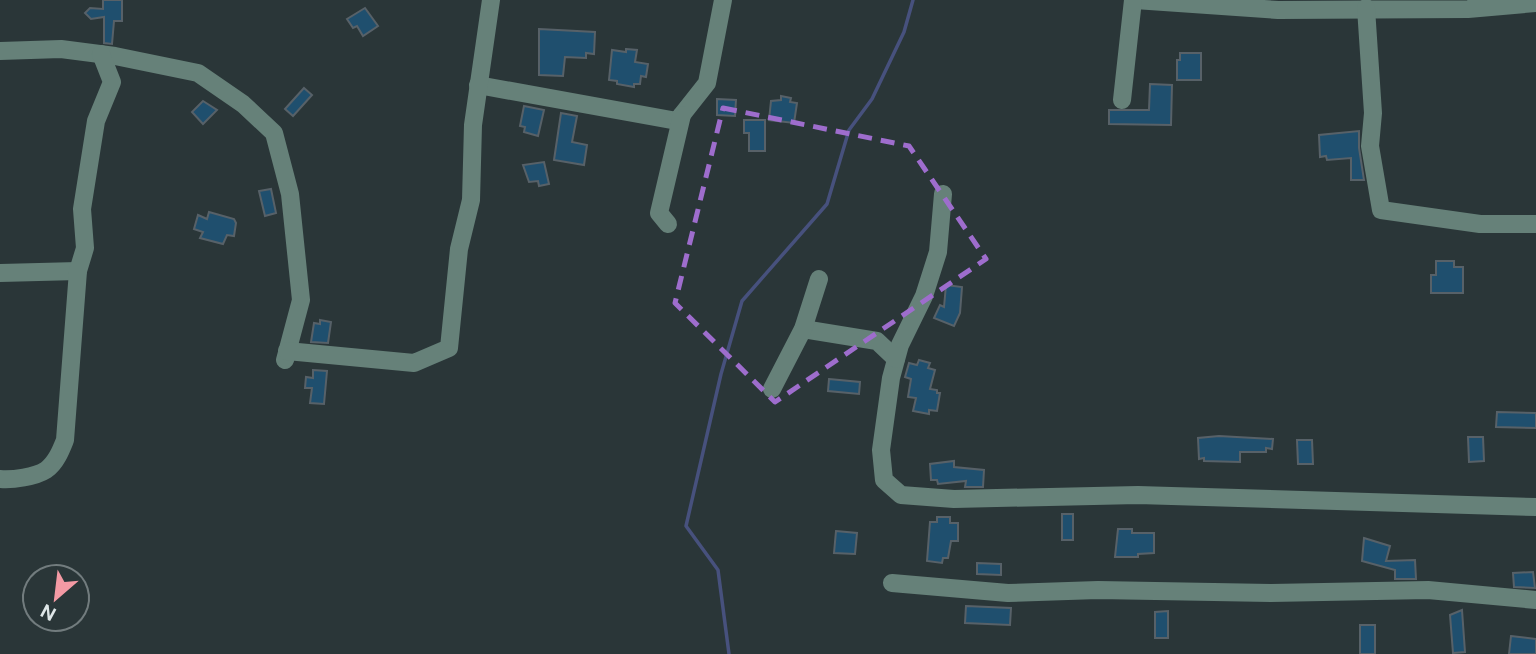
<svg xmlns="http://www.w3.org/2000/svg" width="1536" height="654" viewBox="0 0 1536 654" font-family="'DM Sans',sans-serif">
  <rect width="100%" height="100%" fill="#2a3638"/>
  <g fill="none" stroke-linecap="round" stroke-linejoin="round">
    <polyline stroke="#47517d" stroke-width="3.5" points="729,654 718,570 686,526 721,374 742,301 827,204 849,130 872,99 904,32 913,0"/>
  </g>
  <g fill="#1f4f6e" stroke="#576168" stroke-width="2">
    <polygon points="103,0 122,0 122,21 114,21 112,44 104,43 104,17 91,19 85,13 90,8 103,9"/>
    <polygon points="365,8 378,26 363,36 357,26 353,28 347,19"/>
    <polygon points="539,29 595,32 594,54 586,53 586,58 565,57 563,76 539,75"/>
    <polygon points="626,49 637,50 635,62 648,64 646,77 641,76 640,84 634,84 634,87 617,84 617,81 609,80 612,50 626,52"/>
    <polygon points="1180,53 1201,53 1201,80 1177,80 1177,60 1180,60"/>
    <polygon points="1150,84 1172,85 1171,125 1109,124 1109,110 1149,110"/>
    <polygon points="304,88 312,95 293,116 285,109"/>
    <polygon points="781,96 791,98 790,102 797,103 794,123 769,120 771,101 781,100"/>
    <polygon points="717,99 736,100 735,116 717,115"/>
    <polygon points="203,101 217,110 203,124 192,112"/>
    <polygon points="524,106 544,110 538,136 524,132 525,127 520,126"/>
    <polygon points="561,113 577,116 572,142 587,145 584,165 554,160"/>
    <polygon points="744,120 765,120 765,151 749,151 749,133 744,133"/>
    <polygon points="1359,131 1359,148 1364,180 1351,180 1351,158 1327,160 1326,156 1320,157 1319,135"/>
    <polygon points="544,162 549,184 539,186 538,181 529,182 523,165"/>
    <polygon points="271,189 276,213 265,216 259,191"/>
    <polygon points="209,212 234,219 236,223 234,236 227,235 223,244 200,238 203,232 194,229 198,215 207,219"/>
    <polygon points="1436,261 1454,261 1454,267 1463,267 1463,293 1431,293 1431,275 1436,275"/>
    <polygon points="946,285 962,287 960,313 954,326 934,318 940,305 944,307"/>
    <polygon points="320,320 331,322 328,343 311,342 314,323 320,324"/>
    <polygon points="919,360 930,363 928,368 935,370 930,389 937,390 937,393 940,393 937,411 929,410 929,414 913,411 916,398 908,397 911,379 905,377 909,363 917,365"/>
    <polygon points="313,370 327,371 324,404 310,403 312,388 305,388 306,377 313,378"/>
    <polygon points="829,379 860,382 859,394 828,391"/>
    <polygon points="1497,412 1536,413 1536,428 1496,427"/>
    <polygon points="1219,436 1273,439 1272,449 1266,448 1266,452 1240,452 1240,462 1204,461 1204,458 1199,459 1198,438"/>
    <polygon points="1468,437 1483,437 1484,461 1469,462"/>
    <polygon points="1297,440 1312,440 1313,464 1298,464"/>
    <polygon points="954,461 954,467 984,470 983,487 965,487 966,481 938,484 937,480 931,480 930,464"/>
    <rect x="1062" y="514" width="11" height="26"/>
    <polygon points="937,517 950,517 950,523 958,523 958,541 951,541 948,558 943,558 942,563 927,561 930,522 937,522"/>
    <polygon points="1118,529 1132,529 1132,533 1154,533 1154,553 1138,554 1138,557 1115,557"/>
    <polygon points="836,531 857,533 855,554 834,553"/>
    <polygon points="1364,538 1390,546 1386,561 1415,560 1416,579 1395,579 1395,570 1362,561"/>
    <polygon points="977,563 1001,564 1001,575 977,574"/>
    <polygon points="1533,572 1535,588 1514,587 1513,573"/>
    <polygon points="966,606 1011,608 1010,625 965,623"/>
    <polygon points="1462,610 1465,652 1453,653 1450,615"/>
    <polygon points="1168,611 1168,638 1155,638 1155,612"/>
    <rect x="1360" y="625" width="15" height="29"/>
    <polygon points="1511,636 1536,639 1536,654 1509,654"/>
  </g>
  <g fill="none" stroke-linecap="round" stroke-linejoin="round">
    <g stroke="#668179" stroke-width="18">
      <polyline points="1135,0 1278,10 1468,9 1536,3"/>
      <polyline points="1366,8 1373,113 1370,146 1381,210 1480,224 1536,224"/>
      <polyline points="0,51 61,49 115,56 198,73 243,104 274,133 290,194 301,300 285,360"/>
      <polyline points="478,85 677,121 707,83 723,0"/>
      <polyline points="1122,100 1133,0"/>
      <polyline points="943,194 938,252 924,296 900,345 891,378 881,450 884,480 901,495 954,499 1138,495 1536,507"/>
      <polyline points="668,224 659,213 682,115"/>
      <polyline points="0,273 78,271"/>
      <polyline points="803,329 877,341 896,359"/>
      <polyline points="287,351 414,363 449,348 459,249 471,200 473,125 491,0"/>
      <polyline points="772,389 803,329 819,279"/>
      <path d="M0,479C13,480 35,477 46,470C56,463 61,450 65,440L78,271L85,248L82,209L96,121L112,82L101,54"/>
      <polyline points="892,583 1008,593 1098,590 1271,593 1428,590 1536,600"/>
    </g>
  </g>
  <path fill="none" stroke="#9e6dcd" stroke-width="5" stroke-dasharray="14 9" stroke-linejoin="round" d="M723,108L909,146L986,259L775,402L675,303Z"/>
  <g transform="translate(56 598) rotate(208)"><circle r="33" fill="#2a3638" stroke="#727c7e" stroke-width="2"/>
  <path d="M0-5L12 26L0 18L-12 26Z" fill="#f49aa4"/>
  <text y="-10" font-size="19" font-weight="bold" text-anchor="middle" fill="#dee6e7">N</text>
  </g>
</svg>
